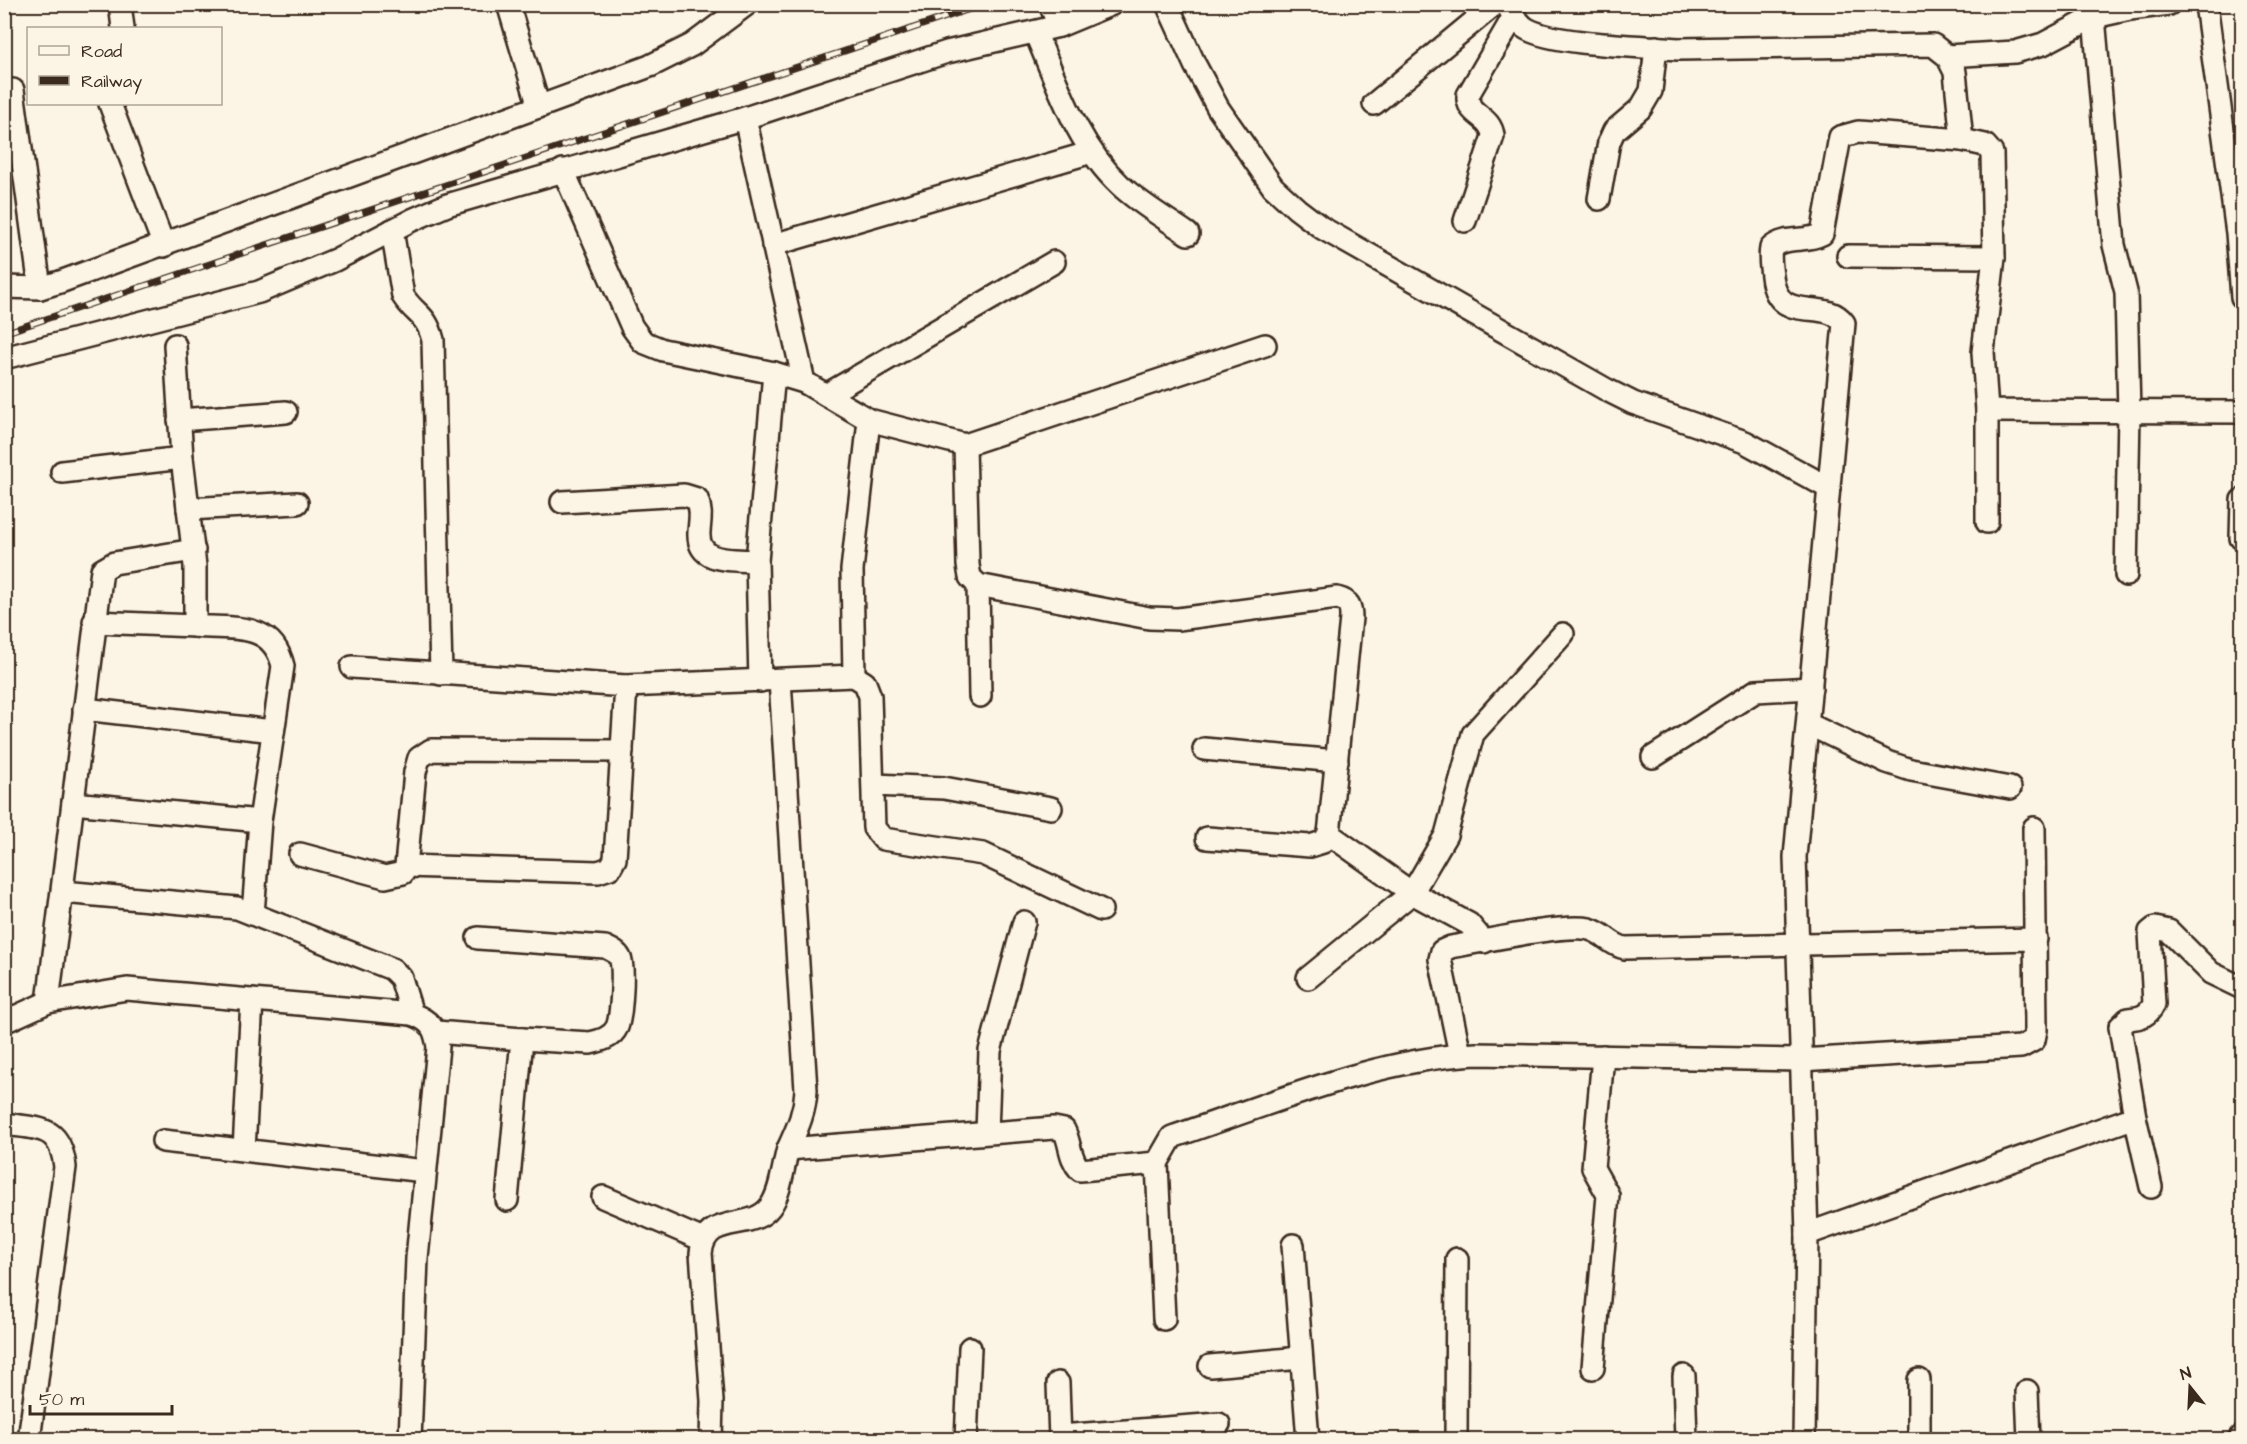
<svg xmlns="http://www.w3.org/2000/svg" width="2247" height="1444" viewBox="0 0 2247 1444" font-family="'Architects Daughter',sans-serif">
  <rect width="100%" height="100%" fill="#fcf5e5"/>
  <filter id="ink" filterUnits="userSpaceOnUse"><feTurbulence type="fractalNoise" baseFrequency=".0167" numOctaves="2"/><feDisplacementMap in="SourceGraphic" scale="12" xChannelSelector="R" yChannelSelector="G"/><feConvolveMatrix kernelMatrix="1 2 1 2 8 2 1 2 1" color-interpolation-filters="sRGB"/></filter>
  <g filter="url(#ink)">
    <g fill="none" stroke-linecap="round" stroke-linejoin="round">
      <defs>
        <g id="minor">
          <polyline points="120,4 123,28"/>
          <polyline points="508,4 539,107"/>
          <polyline points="1050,4 1059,26"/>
          <polyline points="1167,4 1195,65 1218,108 1273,187 1297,209 1322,228 1607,390 1633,403 1745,442 1829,488"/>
          <path d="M1506,4C1512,13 1518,24 1527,29C1556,45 1643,46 1679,49L1933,45L1947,56L1955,72L1962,140L1985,145L1992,153L1994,257L1983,352L1987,411L2242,412"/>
          <polyline points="2206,4 2237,233 2242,297"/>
          <polyline points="2094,17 2114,245 2126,292 2129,412 2126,575"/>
          <path d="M1035,32C1058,85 1077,145 1120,185C1140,204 1165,218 1188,234"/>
          <polyline points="1947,56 2015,52 2043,44 2094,17 2130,9 2169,4"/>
          <polyline points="13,90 40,288"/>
          <polyline points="110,104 164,246"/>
          <polyline points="1374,104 1495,4"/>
          <polyline points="745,118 804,382"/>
          <polyline points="563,170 632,327 643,342 663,350 774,373 804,382 869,420 965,445 1265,345"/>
          <polyline points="1599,199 1609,142 1614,131 1641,108 1651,91 1656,47"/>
          <path d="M1465,221L1493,136C1491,115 1466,116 1468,95L1514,16"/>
          <path d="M392,230L403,296C416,316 426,313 433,340L441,674"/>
          <polyline points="773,245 1092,152"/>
          <polyline points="1848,256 1994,257"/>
          <polyline points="4,287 40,288 60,282 650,66 692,45 747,4"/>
          <path d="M175,345L182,458L195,566V626C232,630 272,620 283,666L260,821L253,914"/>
          <polyline points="4,358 259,292 335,260 412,220 447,205 745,118 947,52 1059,26 1112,4"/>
          <polyline points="826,395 1054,262"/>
          <polyline points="1987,411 1987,522"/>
          <polyline points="179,420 286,412"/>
          <path d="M965,445L968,565L970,577L978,585L1149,618L1178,619L1337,598C1349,601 1351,606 1351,618L1329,834L1412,893L1469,924L1484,942"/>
          <polyline points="62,472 182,458"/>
          <path d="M562,502L684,495L697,499C702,511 700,519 699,532C697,565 734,559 757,561"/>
          <polyline points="188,509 297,503"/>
          <polyline points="2241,538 2242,500"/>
          <polyline points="978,585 980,696"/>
          <polyline points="94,622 195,626"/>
          <polyline points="352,667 626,686 854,676 865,683 870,696 874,828 883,839 983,854 1101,910"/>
          <polyline points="854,676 852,570 869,420"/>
          <path d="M780,680L806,1090C805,1113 797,1129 788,1149L1054,1128L1064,1130C1071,1144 1069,1158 1080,1170L1157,1163"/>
          <polyline points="760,681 757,561 774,373"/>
          <polyline points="84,709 273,731"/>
          <polyline points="1808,724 1887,762 1911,770 2010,788"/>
          <polyline points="1204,749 1337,761"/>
          <polyline points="1653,757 1756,691 1811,688"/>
          <polyline points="874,785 944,788 1051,808"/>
          <polyline points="73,803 260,821"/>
          <polyline points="1207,838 1310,846 1323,842 1329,834"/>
          <polyline points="300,854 385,877 403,873 406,866 415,772 419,758 431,750 622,751"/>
          <polyline points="406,866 598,872 610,868 615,859 626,686"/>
          <path d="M478,938L605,947C611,950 617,952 620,958C625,966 621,1018 617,1027C612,1038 600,1041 590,1043L522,1039"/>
          <polyline points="1308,978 1412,893 1446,835 1473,734 1563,634"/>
          <polyline points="48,1002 102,570 114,563 194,550"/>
          <polyline points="4,1022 48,1002 127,989 412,1014 401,978 392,969 237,908 63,892"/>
          <polyline points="436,1032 522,1039 507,1200"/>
          <path d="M1460,1054L1440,959L1442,951L1451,947C1480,942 1565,923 1589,929C1603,932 1610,945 1625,948L2036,939"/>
          <path d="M4,1124C40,1129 60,1125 65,1167L29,1440"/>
          <polyline points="987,1132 990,1051 1024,922"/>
          <polyline points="163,1141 425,1171"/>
          <polyline points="244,1150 252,1000"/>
          <path d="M2151,1187L2135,1117L2120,1027L2128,1019C2141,1018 2148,1016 2154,1004L2150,932L2155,928L2169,931L2211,973L2242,988"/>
          <polyline points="603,1197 703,1240"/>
          <polyline points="1807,1234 2135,1117"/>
          <polyline points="1293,1245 1308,1440"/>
          <path d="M1164,1319L1157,1163L1172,1137C1269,1105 1374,1059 1476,1054L1800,1060L2021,1047L2034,1040L2036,1030L2034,828"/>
          <polyline points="1210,1366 1301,1358"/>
          <polyline points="1593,1368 1608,1195 1593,1168 1603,1056"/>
          <polyline points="1684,1376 1686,1440"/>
          <polyline points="1058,1383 1060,1440"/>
          <polyline points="2027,1391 2029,1440"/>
          <polyline points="1060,1436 1219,1424"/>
          <path d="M410,1440L417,1258L438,1047C435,1028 431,1021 412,1014"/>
          <path d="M711,1440L712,1401L701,1253C706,1211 750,1233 770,1207C781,1193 783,1166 788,1149"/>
          <polyline points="966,1440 970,1348"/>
          <polyline points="1456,1440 1457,1259"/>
          <path d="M1804,1440L1807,1234L1795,857L1844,323C1825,296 1777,327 1772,276C1771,267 1769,258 1771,248C1786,235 1805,243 1822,234L1840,137L1858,132L1962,140"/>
          <polyline points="1919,1440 1919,1380"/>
          <polyline points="2239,1440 2242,1436"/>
        </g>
      </defs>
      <use href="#minor" stroke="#3b2a1e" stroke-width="26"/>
      <use href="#minor" stroke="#fcf5e5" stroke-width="21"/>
      <defs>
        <polyline id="rail" points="4,333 985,4"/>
      </defs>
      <use href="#rail" stroke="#3b2a1e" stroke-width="7"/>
      <use href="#rail" stroke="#fcf5e5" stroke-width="4.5" stroke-dasharray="14" stroke-linecap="butt"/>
    </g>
  </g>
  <rect width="2247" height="1444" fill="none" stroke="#fcf5e5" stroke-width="24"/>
  <rect x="12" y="12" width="2223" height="1420" fill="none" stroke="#3b2a1e" stroke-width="2" filter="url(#ink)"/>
  <rect x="27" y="27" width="195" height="78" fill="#fcf5e5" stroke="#afa495" stroke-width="1.5"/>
  <rect x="39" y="46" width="30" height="9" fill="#fcf5e5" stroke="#afa495" stroke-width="1.5"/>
  <text x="81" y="57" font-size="18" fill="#3b2a1e">Road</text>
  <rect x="39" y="76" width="30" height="9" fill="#3b2a1e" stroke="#afa495" stroke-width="1.5"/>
  <text x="81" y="87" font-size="18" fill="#3b2a1e">Railway</text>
  <g transform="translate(2190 1387) rotate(342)" stroke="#fcf5e5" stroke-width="4.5" paint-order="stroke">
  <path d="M0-4.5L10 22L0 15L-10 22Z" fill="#3b2a1e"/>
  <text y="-9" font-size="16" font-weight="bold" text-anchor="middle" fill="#3b2a1e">N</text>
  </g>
  <path d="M30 1405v9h142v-9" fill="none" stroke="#3b2a1e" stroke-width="3"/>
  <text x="39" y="1405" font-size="18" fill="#3b2a1e" stroke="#fcf5e5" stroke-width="4.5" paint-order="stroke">50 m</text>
</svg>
